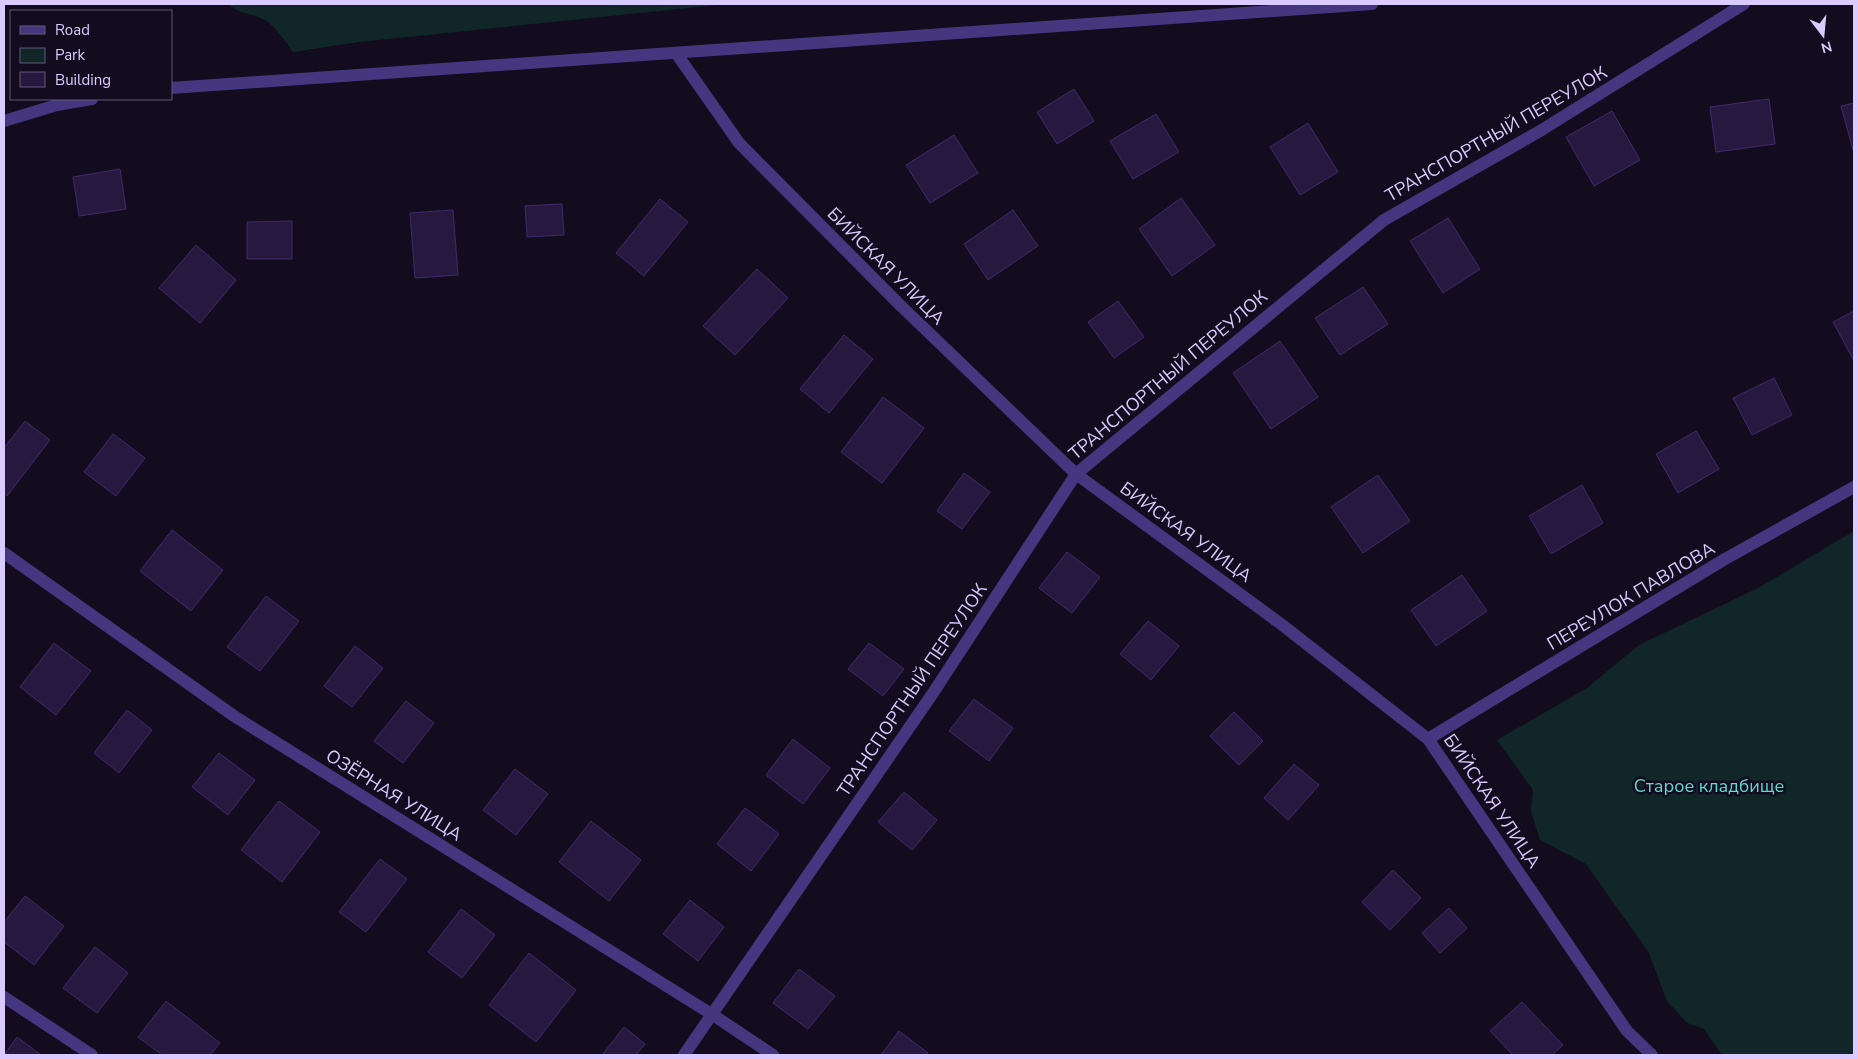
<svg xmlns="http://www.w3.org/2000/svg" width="1858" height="1059" viewBox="0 0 1858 1059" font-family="'Nunito Sans',sans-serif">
  <rect width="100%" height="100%" fill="#130c1f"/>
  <g fill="#102629">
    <path d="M229,4H727L359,42L293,52C285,41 277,28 265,20C254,13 237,14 229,4Z"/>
    <polygon points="1854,531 1854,1055 1722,1055 1704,1029 1687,1023 1667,1001 1649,953 1586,864 1540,840 1531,811 1533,790 1497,740 1587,688 1639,645 1758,588"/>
  </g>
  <g fill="#271840" stroke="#412a6c">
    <polygon points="1074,89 1094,121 1057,144 1037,112"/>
    <polygon points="1769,99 1775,144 1716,152 1710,107"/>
    <polygon points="1854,103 1854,149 1853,150 1841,106"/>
    <polygon points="1612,111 1640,160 1594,186 1566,137"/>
    <polygon points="1156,114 1179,152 1133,179 1110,141"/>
    <polygon points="1308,123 1338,172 1300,195 1270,147"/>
    <polygon points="954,135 978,173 930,203 906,165"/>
    <polygon points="120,169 126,209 79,216 73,177"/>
    <polygon points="1181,198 1215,245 1172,276 1139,229"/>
    <polygon points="660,199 688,222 644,276 616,253"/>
    <polygon points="562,204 564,235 527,237 525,206"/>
    <polygon points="453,210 458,275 415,278 410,213"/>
    <polygon points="1013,210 1038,246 988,280 964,244"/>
    <polygon points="1448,218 1480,269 1443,293 1410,241"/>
    <polygon points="292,221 292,259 247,259 247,222"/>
    <polygon points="196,245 236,280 200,323 159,288"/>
    <polygon points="757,269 788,298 735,355 703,326"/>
    <polygon points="1363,287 1388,324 1340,355 1315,318"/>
    <polygon points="1118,301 1144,337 1114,358 1088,322"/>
    <polygon points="1854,311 1854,361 1833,322"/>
    <polygon points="844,335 873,359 829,413 800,389"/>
    <polygon points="1280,341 1318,397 1271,429 1233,373"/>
    <polygon points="1774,378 1792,415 1752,435 1733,398"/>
    <polygon points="883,397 924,428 882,483 841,452"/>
    <polygon points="25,421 50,440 7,496 4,493 4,448"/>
    <polygon points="1696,431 1719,469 1678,493 1656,454"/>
    <polygon points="113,434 145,458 116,496 84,472"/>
    <polygon points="964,473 990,492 962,529 937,511"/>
    <polygon points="1378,475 1410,521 1363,553 1331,507"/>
    <polygon points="1582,485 1603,523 1551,554 1529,516"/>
    <polygon points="172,530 223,570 191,611 140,571"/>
    <polygon points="1067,552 1100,577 1072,613 1039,588"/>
    <polygon points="1462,575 1487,611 1436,646 1411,610"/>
    <polygon points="266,596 299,621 260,671 227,647"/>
    <polygon points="1148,621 1179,646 1151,680 1120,654"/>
    <polygon points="54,643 91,671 56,715 20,687"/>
    <polygon points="869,643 904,669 883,696 848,669"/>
    <polygon points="355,646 383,668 352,707 324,686"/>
    <polygon points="974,699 1013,728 989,761 949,731"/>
    <polygon points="406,701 434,723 403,763 374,741"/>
    <polygon points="127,710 152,730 119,773 94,753"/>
    <polygon points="1234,712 1263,741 1239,765 1210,736"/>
    <polygon points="793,739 830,768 803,804 766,775"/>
    <polygon points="219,753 255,780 228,815 192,787"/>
    <polygon points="1294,764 1319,785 1288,820 1264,798"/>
    <polygon points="515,769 548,794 516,835 483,810"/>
    <polygon points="904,792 937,820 912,850 878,822"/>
    <polygon points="279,801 320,832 282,882 241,850"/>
    <polygon points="745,808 779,834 751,871 717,844"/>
    <polygon points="591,821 641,860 609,901 559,862"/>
    <polygon points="380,859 407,879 366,932 339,912"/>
    <polygon points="1393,870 1421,898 1390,930 1362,902"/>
    <polygon points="25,896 64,926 34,965 4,942 4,922"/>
    <polygon points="690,900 724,927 698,961 663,934"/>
    <polygon points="1449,908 1467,928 1440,953 1422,933"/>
    <polygon points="461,909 495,935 462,978 428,952"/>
    <polygon points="95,947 128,973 97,1013 63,988"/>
    <polygon points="529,953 576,990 536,1042 489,1005"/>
    <polygon points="799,969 835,996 808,1029 773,1003"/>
    <polygon points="166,1001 220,1043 210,1055 162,1055 138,1037"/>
    <polygon points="1522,1002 1563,1045 1552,1055 1513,1055 1490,1031"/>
    <polygon points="624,1027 645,1044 636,1055 602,1055"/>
    <polygon points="899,1031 928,1053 926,1055 881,1055"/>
    <polygon points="17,1037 41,1055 4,1055"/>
  </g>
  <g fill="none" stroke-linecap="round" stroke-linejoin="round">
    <g stroke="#45377f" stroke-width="12">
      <polyline points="676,53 739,143 900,305 1076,474 1281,624 1428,739 1627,1031 1652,1055"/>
      <polyline points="171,88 1372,4"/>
      <polyline points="4,121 57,105 92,99"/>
      <polyline points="4,553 234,716 713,1015 773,1055"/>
      <polyline points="1428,739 1725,559 1854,487"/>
      <polyline points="4,997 92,1055"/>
      <polyline points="684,1055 933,693 1076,474 1384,220 1540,131 1744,4"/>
    </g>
  </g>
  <g text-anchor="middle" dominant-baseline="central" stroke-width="5" stroke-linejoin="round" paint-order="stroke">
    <g font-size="18" fill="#d9cbff" stroke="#130c1f">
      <text transform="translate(1496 134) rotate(-30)">ТРАНСПОРТНЫЙ ПЕРЕУЛОК</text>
      <text transform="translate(886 266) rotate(45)">БИЙСКАЯ УЛИЦА</text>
      <text transform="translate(1168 375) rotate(-40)">ТРАНСПОРТНЫЙ ПЕРЕУЛОК</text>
      <text transform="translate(1186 532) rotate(36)">БИЙСКАЯ УЛИЦА</text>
      <text transform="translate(1631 596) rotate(-31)">ПЕРЕУЛОК ПАВЛОВА</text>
      <text transform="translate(912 690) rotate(-56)">ТРАНСПОРТНЫЙ ПЕРЕУЛОК</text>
      <text transform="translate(394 795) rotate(32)">ОЗЁРНАЯ УЛИЦА</text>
      <text transform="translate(1492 801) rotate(56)">БИЙСКАЯ УЛИЦА</text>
    </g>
    <g font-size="18" fill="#57ded1" stroke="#130c1f">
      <text x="1709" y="786">Старое кладбище</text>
    </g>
  </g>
  <rect width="1858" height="1059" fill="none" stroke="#d9cbff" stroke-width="10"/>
  <rect x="10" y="10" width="162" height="90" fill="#130c1f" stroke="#625879"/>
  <rect x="20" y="26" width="25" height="8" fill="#45377f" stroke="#625879"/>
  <text x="55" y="35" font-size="15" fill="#d9cbff">Road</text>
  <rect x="20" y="48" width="25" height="15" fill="#102629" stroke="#625879"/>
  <text x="55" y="60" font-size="15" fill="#d9cbff">Park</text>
  <rect x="20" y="72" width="25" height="15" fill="#271840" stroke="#625879"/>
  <text x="55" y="85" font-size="15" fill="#d9cbff">Building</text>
  <g transform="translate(1823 35) rotate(164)" stroke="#130c1f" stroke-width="4" paint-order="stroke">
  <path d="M0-4L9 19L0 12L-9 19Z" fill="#d9cbff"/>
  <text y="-8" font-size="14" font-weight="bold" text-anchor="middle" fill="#d9cbff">N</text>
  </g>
</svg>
